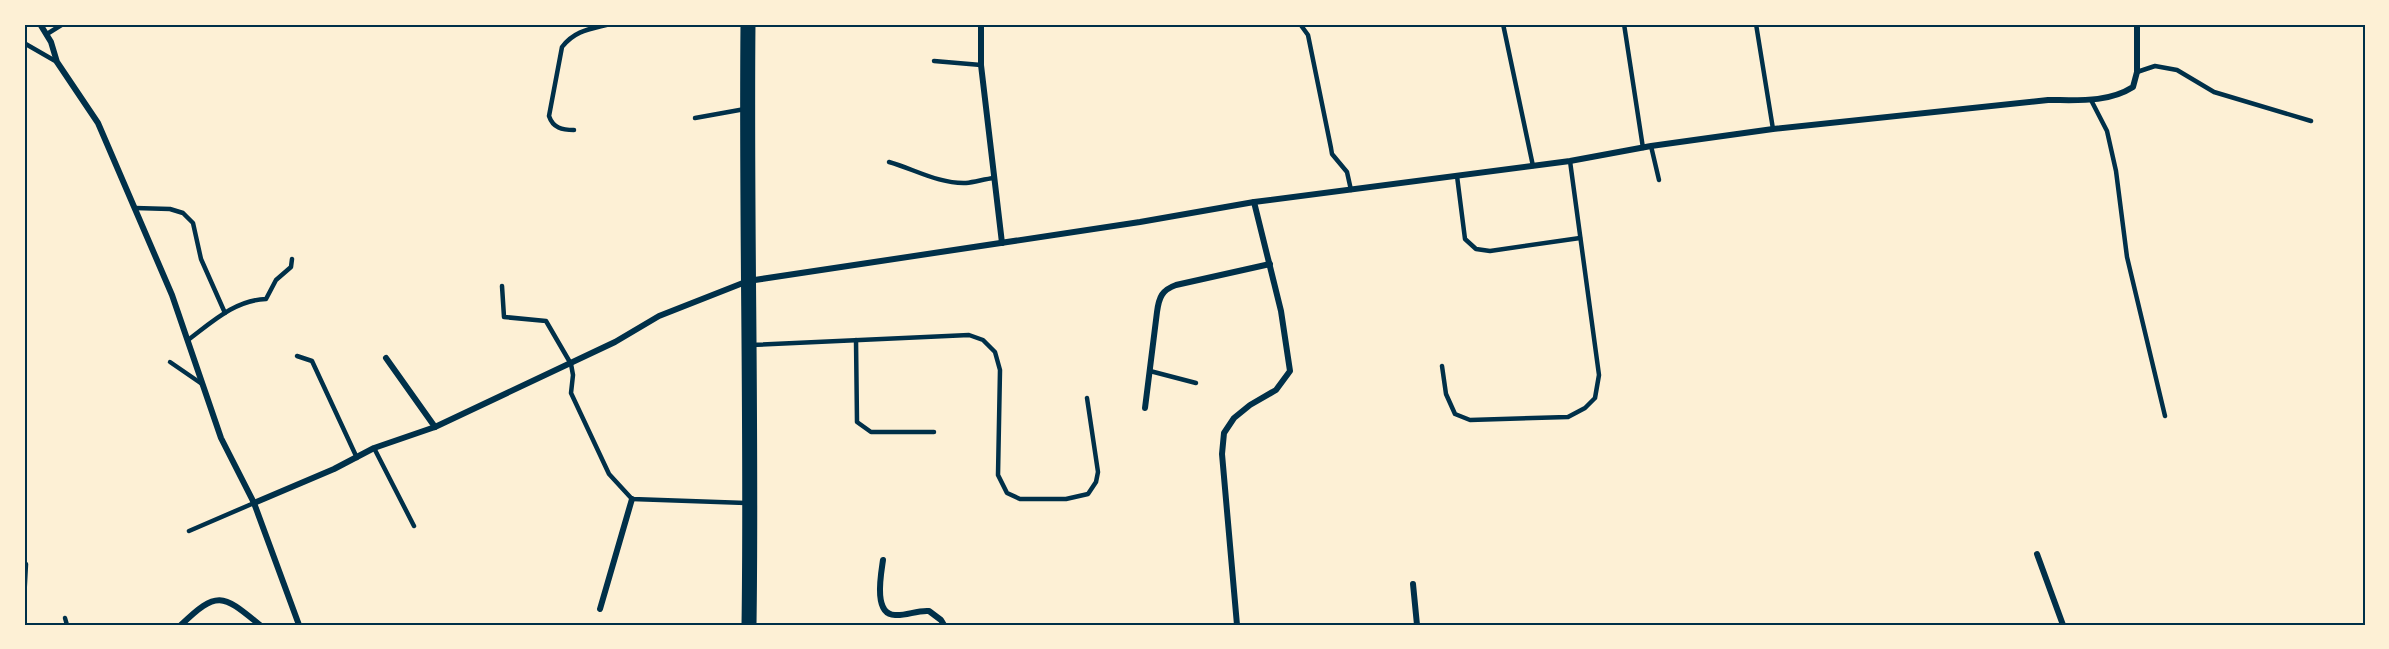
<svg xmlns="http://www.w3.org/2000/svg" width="2389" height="649" viewBox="0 0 2389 649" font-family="'DejaVu Sans',sans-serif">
  <rect width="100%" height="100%" fill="#fdf0d5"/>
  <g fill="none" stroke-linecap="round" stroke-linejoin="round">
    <g stroke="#003049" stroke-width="4.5">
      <polyline points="1300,24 1308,35 1331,148 1332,154 1347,172 1351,190"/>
      <polyline points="1503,24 1533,166"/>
      <polyline points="1624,24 1643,148"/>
      <polyline points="1756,24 1773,129"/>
      <polyline points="47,34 63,24"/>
      <polyline points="24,43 57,62"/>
      <polyline points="934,61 981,65"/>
      <polyline points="2137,72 2155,66 2177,70 2214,92 2311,121"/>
      <polyline points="2091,100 2107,131 2116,171 2127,257 2165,416"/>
      <polyline points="695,118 745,109"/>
      <path d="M574,130C562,130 553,128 549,116L562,47C575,30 591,29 610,24"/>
      <polyline points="1651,146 1659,180"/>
      <path d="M889,162C914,169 939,184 966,183C975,182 985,179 994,178"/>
      <polyline points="1457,176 1465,239 1476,249 1490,251 1580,238"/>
      <polyline points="135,208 170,209 183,213 193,223 201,259 225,313"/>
      <polyline points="502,286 504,317 546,321 571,364 573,375 571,393 609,474 632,499 746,503"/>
      <path d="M188,340C212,322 235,300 266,299L276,280L291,267L292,259"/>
      <polyline points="856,340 857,422 871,432 934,432"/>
      <polyline points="751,345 969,335 983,340 995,352 1000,370 998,475 1007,493 1020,499 1066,499 1088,494 1096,482 1098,472 1087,398"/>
      <polyline points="297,356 312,361 357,458"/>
      <polyline points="170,362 202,384"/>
      <polyline points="1442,366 1446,394 1455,414 1470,420 1568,417 1585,408 1595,398 1599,375 1570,161"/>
      <polyline points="1150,371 1196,383"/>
      <polyline points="374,448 414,526"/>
      <polyline points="189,531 254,503"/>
      <polyline points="24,601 26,564"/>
      <polyline points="65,618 67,625"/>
    </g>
    <g stroke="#003049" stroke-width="6">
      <polyline points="40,24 51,42 57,62 98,123 172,295 221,438 254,503 299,625"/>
      <polyline points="981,24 981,65 1002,243"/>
      <polyline points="386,358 435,427"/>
      <path d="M1145,408L1157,312C1159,297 1162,290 1176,285L1270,264"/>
      <path d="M254,503L334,469L374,448L435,427L615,342L659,316L748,281L1140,222L1254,202L1570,161L1651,146L1773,129L2048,100C2077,100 2108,103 2133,87L2137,72V24"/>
      <polyline points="2037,554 2063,625"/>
      <path d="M883,560C881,574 873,615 895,615C906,616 917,610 929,611L941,620L944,625"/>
      <polyline points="1413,584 1417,625"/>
      <polyline points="600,609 632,499"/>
      <path d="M181,625C218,589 223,595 260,625"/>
      <polyline points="1237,625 1222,454 1224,433 1234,418 1250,405 1276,390 1290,371 1281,311 1254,202"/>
    </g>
    <path stroke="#003049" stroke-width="15" d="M748,24C746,224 752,425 749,625"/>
  </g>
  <rect width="2389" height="649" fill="none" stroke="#fdf0d5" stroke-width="51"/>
  <rect x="26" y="26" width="2338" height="598" fill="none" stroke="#003049" stroke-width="2"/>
</svg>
